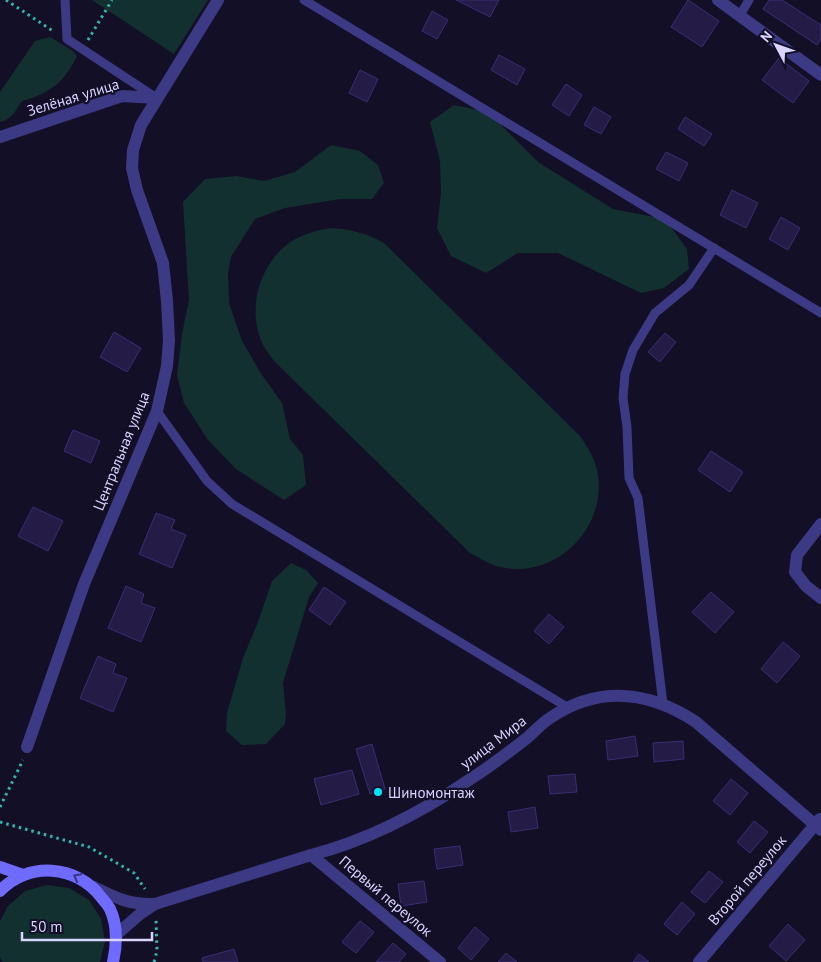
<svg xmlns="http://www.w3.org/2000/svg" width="821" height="962" viewBox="0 0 821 962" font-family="'PT Sans',sans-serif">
  <rect width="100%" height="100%" fill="#130f26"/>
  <g fill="#12302f">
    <polygon points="92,0 208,0 174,54"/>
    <path d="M50,37L73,51L77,56C64,83 50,93 22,101C14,112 14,118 0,122V92L35,41Z"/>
    <polygon points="454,105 488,112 538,162 613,209 665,219 687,249 689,269 664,288 641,293 558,253 518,253 486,273 451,256 437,228 441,193 440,161 430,122"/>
    <polygon points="331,145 360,151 378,165 384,183 372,199 340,199 322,202 285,208 255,219 231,257 228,273 229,303 242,341 260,372 282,403 290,439 303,455 306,485 284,500 236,469 208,440 184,403 177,375 182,334 189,300 183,202 205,179 236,176 264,181 295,172"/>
    <path d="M329,228C350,229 366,233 384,243L580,436C587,446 594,457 597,470C609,524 560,577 505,568C492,566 481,559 470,553L274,361C270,356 266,350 263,345C246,309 259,263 292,241C303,234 316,231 329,228Z"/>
    <polygon points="291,563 306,570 318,583 309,597 283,683 286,714 285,724 266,744 242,745 226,731 227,713 243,658 258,622 272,581"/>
    <polygon points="47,885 69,888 89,900 101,919 105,941 100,962 2,962 0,957 0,921 8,906 25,891"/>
  </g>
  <g fill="#241b47" stroke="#3b2d73">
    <polygon points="456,0 499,0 490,17"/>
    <polygon points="688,0 719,21 702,47 671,27"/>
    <polygon points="769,0 782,0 821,25 821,39 817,45 763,9"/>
    <polygon points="432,11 448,20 437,39 422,31"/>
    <polygon points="499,55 525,69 517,85 491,70"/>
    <polygon points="779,58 809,81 793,103 762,80"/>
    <polygon points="360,70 378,79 367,102 349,93"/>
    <polygon points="566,84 582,95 569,116 552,105"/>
    <polygon points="594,107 611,117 601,134 584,125"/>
    <polygon points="685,117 712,134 704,146 678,129"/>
    <polygon points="666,152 688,163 679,181 656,169"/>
    <polygon points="732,190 758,203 746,228 720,215"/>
    <polygon points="781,217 800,228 788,250 769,239"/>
    <polygon points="114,332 141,348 127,372 100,357"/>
    <polygon points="665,333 676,342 660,362 648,352"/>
    <polygon points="73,430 100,441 91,463 64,451"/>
    <polygon points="711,451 743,472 730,492 698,470"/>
    <polygon points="33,507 63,521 48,551 18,536"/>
    <polygon points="156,513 175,520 171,529 186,535 172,568 139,554"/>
    <polygon points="126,586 144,594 141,603 155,608 141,642 108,628"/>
    <polygon points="324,587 346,602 330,625 309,610"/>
    <polygon points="711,592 734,612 715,633 692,612"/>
    <polygon points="549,614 564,627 549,644 534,631"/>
    <polygon points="783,642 800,656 777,683 761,669"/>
    <polygon points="98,656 116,664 113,673 127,678 113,712 80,698"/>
    <polygon points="635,736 638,756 608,760 606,741"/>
    <polygon points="683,741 684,759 654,762 653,743"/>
    <polygon points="372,744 385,789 370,794 356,749"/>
    <polygon points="352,770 359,794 321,805 314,779"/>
    <polygon points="575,774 577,792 550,794 548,776"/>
    <polygon points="731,779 748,793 730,815 713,801"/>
    <polygon points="535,807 538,828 511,832 508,812"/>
    <polygon points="754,821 768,832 750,853 737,842"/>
    <polygon points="460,846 463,865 437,869 434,849"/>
    <polygon points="709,871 723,882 705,903 691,892"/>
    <polygon points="424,881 427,902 401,906 398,884"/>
    <polygon points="682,902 695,914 677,935 664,924"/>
    <polygon points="360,921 374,932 356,953 342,942"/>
    <polygon points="788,924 805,940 786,961 769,946"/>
    <polygon points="475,927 489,939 471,960 458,948"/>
    <polygon points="393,943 406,954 399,962 376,962"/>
    <polygon points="234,949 238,962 203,962 202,958"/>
    <polygon points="506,953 517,962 498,962"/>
    <polygon points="639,954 649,962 633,962"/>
  </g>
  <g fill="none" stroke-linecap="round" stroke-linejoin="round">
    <g stroke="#2fb8b0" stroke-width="3" stroke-dasharray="2.5 4" stroke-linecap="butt">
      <polyline points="6,0 53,31"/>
      <polyline points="88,40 112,0"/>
      <polyline points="0,807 23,760"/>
      <polyline points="0,822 89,847 134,873 145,889"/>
      <polyline points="154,962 157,951 156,920"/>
    </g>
    <g stroke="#3d3a85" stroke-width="9">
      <polyline points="65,0 67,39 155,97"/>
      <polyline points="304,0 821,313"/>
      <polyline points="740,15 749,0"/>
      <polyline points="157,411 207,481 232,504 567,707"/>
      <polyline points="663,704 638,498 629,478 627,427 623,398 625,374 633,350 655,313 689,285 714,248"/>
    </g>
    <g stroke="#3d3a85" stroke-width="12">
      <polyline points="718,0 821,75"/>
      <polyline points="0,137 122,96 156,98"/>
      <polyline points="821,524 797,555 795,572 806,586 821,598"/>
      <polyline points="27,747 84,584 157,411 167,366 169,340 167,301 163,263 137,190 132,168 133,150 141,125 218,0"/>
      <polyline points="311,855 440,962"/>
      <path d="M94,887C116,898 130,905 155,904"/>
      <path d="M117,934L140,914L155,904L311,855C370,840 422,812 472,778C491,766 509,752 527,738C535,731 542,723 550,718C599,685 649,691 696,722L821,830"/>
      <polyline points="699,962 820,819"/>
    </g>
    <g stroke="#6f6bff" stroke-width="12">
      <polyline points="0,867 23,875"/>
      <path d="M0,891C28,861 77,865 101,897C104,901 108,905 110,909C118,926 117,944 113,962"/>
    </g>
  </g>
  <defs><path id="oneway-chevron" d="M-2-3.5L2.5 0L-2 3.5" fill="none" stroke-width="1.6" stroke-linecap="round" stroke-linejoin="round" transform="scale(1.25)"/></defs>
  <use stroke="#38347d" href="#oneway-chevron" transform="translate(77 877) rotate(-152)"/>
  <circle fill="#00e5ff" stroke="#130f26" stroke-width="2" cx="378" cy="792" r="5"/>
  <g text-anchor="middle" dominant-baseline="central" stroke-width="4.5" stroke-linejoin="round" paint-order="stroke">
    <g font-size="15" fill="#d9d4ff" stroke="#130f26">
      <text transform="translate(73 97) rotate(-17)">Зелёная улица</text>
      <text transform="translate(121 451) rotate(-68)">Центральная улица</text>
      <text transform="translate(493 742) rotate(-37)">улица Мира</text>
      <text transform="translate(747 880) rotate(-50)">Второй переулок</text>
      <text transform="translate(386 896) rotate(40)">Первый переулок</text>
    </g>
    <g font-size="15" fill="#d9d4ff" stroke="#130f26" text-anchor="start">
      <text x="388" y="792">Шиномонтаж</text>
    </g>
  </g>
  <g transform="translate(776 45) rotate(311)" stroke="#130f26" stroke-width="4" paint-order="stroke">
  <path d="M0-4L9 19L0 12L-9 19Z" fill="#d9d4ff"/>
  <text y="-8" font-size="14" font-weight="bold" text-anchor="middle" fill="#d9d4ff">N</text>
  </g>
  <path d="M22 932v8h130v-8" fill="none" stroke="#d9d4ff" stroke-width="2.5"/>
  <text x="30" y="932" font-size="15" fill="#d9d4ff" stroke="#130f26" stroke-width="4" paint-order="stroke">50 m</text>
</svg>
